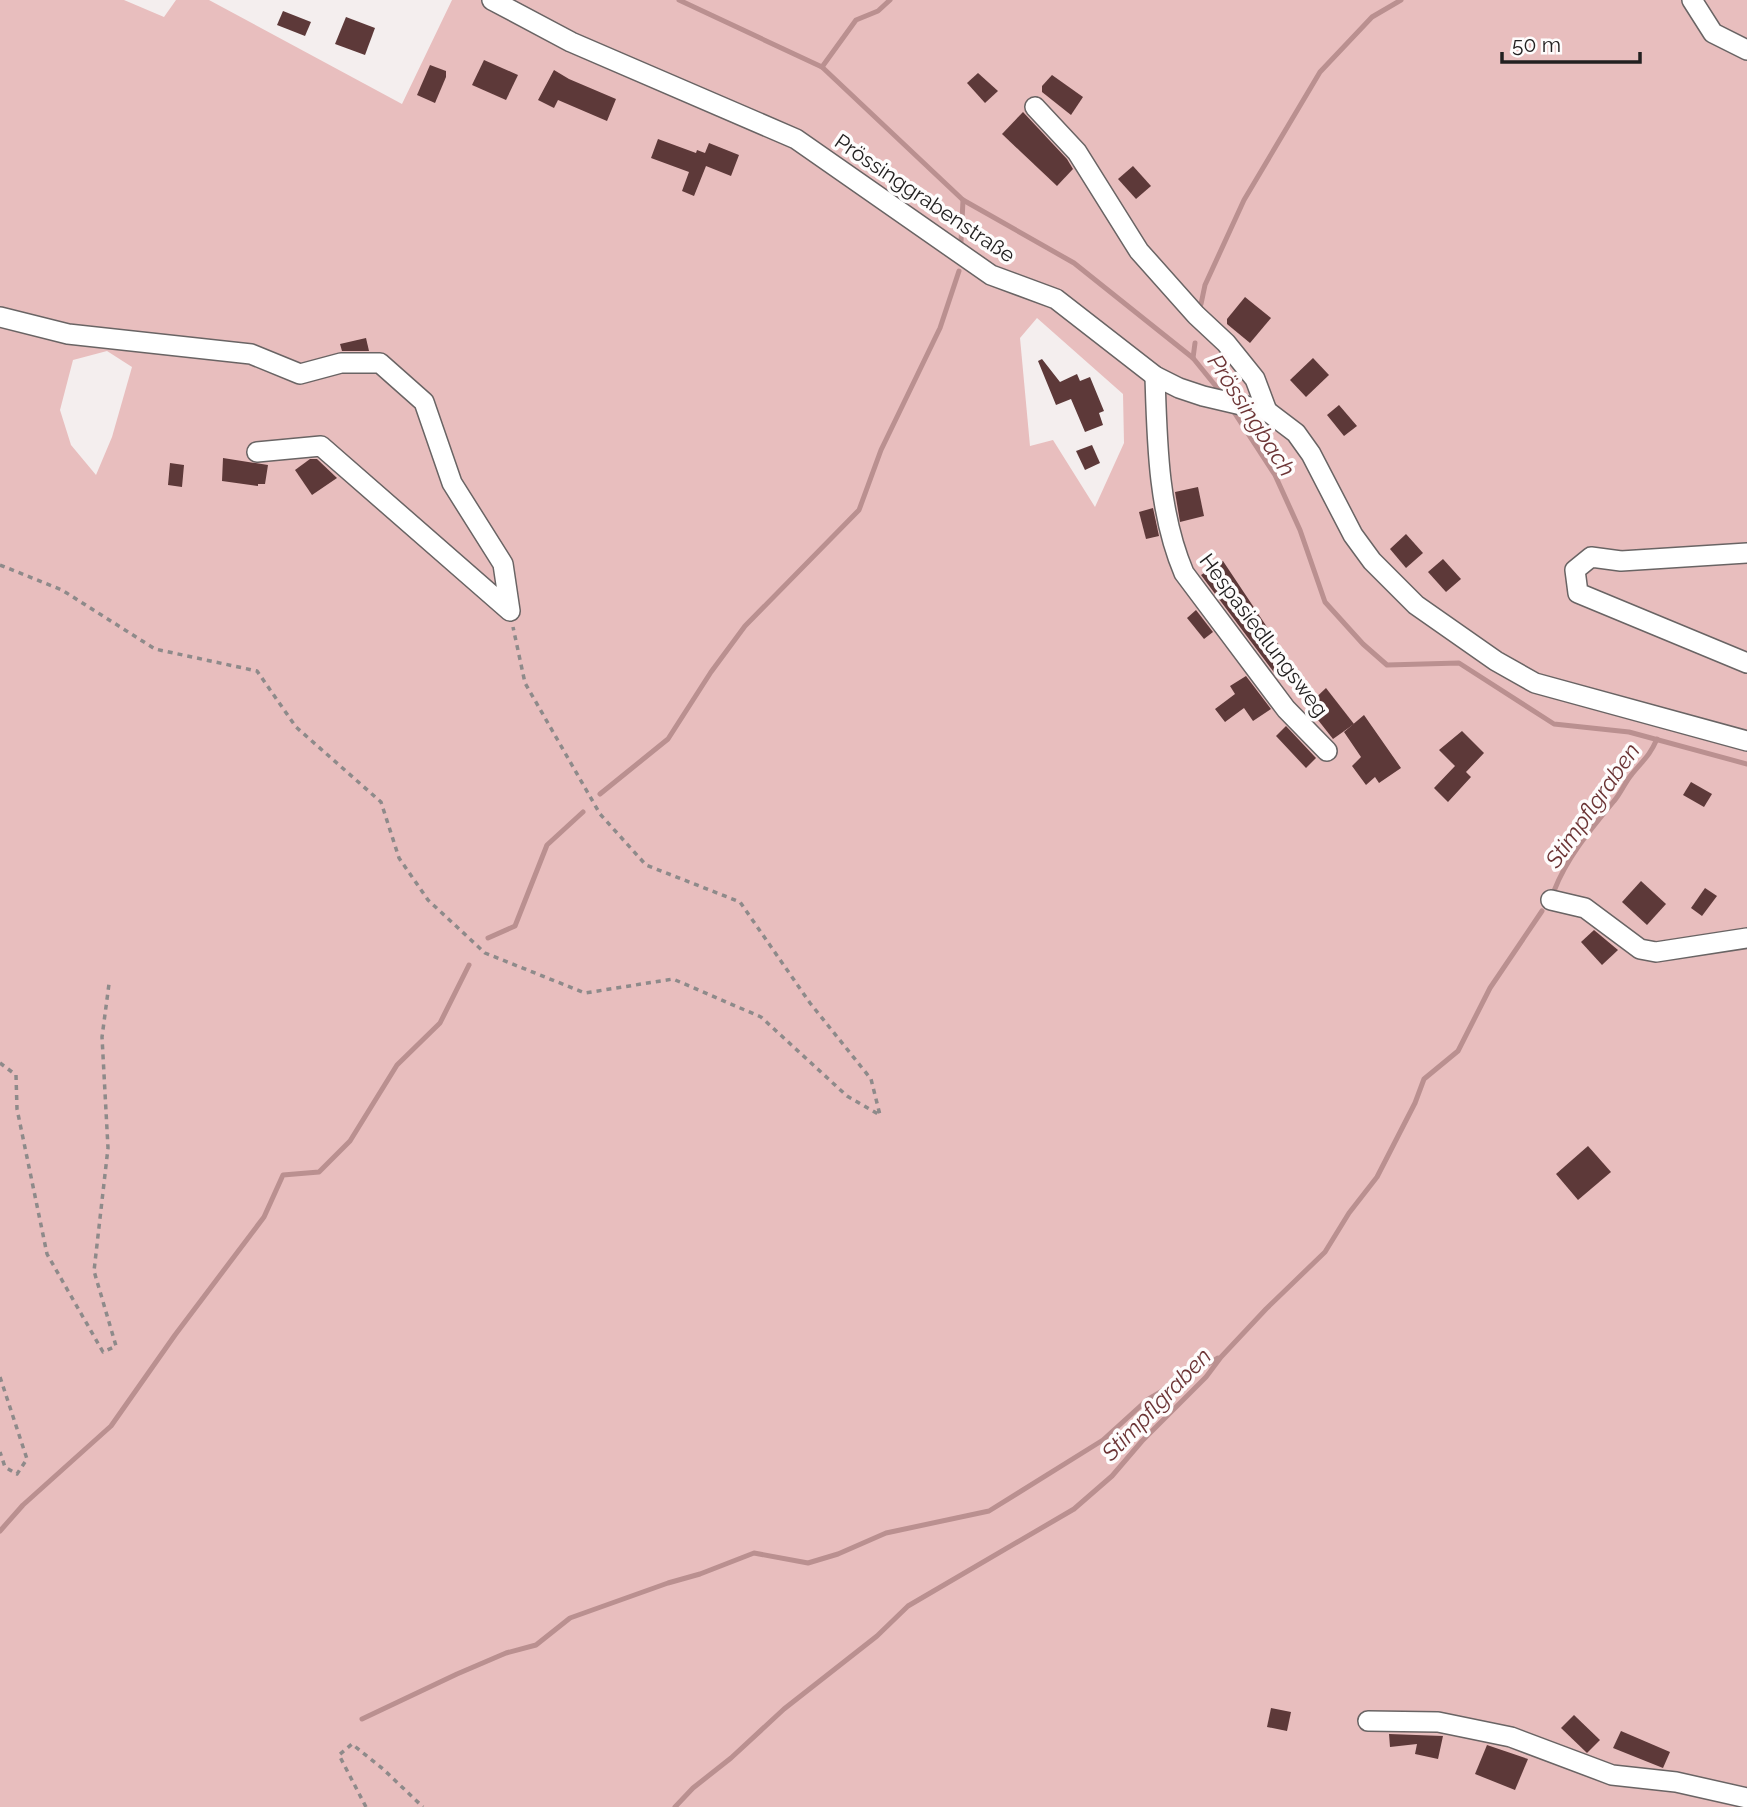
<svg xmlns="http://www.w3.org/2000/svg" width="1747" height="1807" viewBox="0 0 1747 1807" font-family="Raleway,sans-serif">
  <rect width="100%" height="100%" fill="#f4eeee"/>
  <path fill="#e8bebe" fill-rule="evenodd" d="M0,0H124L164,17L176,0H209L402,104L452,0H1747V1807H0ZM1037,318L1123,394L1124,443L1095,507L1053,440L1030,446L1020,338ZM107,351L132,367L112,437L96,475L71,445L60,410L73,360Z"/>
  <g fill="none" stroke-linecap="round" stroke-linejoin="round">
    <g stroke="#ba9090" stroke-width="5">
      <polyline points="679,0 822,67 963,200 1074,263 1193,358 1223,395"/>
      <polyline points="822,67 856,20 878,11 890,0"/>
      <polyline points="961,242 963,200"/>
      <polyline points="1201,304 1205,285 1244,200 1320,72 1372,17 1401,0"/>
      <polyline points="1193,358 1195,343"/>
      <polyline points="1232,409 1275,475 1300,530 1325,602 1363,644 1387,665 1459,663 1554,724 1629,732 1747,764"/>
      <polyline points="600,794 668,739 711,672 745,626 859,510 881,450 940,328 959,271"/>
      <path d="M1554,891C1567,857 1591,829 1614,801C1621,793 1625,782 1632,774C1643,760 1649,757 1657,739"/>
      <polyline points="488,938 515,926 547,845 583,812"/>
      <polyline points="0,1531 23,1505 111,1426 175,1335 264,1217 283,1175 319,1172 350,1141 397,1065 440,1023 469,965"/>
      <polyline points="362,1719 457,1674 506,1653 536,1645 570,1618 668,1583 700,1574 754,1553 808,1563 838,1554 886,1533 989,1511 1103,1440 1147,1400 1218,1358"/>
      <polyline points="675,1807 693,1788 731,1758 784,1709 877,1636 908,1606 1074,1509 1112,1476 1142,1441 1206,1377 1221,1357 1266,1309 1325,1252 1349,1213 1377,1177 1415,1103 1424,1079 1458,1051 1490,988 1542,911"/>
    </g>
  </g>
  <g fill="#5d3939">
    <polygon points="283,11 311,22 305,36 277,25"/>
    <polygon points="346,17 375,28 365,55 335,44"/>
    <polygon points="484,60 518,75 506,100 472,85"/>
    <polygon points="430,65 446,71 446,77 435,103 417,95"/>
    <polygon points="554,70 569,79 616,99 607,121 558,100 554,108 538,100"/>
    <polygon points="978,73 998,91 985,103 967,83"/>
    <polygon points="1052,75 1083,97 1071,115 1042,92 1042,86"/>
    <polygon points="1023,112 1067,159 1073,169 1057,186 1002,134"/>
    <polygon points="658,139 696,153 697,150 705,153 709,143 739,155 731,176 706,166 694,196 682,191 689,172 651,158"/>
    <polygon points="1133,166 1151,186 1136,199 1118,179"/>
    <polygon points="1245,297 1271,318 1250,343 1227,324 1227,319"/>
    <polygon points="366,338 369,351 342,351 340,344"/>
    <polygon points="1313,358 1329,375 1306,397 1290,380"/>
    <polygon points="1042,359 1060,382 1077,374 1080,381 1090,377 1104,411 1099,413 1103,425 1085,432 1071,399 1056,405 1038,361"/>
    <polygon points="1339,405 1357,426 1344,436 1327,415"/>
    <polygon points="1092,445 1100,463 1085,470 1076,451"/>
    <polygon points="223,458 268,465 265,484 258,484 258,486 222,481"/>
    <polygon points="310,459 317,459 337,478 312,495 295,470"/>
    <polygon points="170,463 184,465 182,487 168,485"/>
    <polygon points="1198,487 1204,516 1180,522 1175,492"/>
    <polygon points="1153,508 1159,536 1146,539 1139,512"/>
    <polygon points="1406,534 1423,553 1406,568 1390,549"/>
    <polygon points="1443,559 1461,579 1446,592 1428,572"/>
    <polygon points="1223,561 1289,660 1284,664 1286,668 1276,675 1201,575"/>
    <polygon points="1196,610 1213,632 1204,639 1187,618"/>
    <polygon points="1246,676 1271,709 1253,721 1244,708 1225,722 1215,709 1235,694 1230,686"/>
    <polygon points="1326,688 1354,724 1333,739 1307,706"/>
    <polygon points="1364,715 1401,768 1379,783 1375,777 1366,785 1352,766 1361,757 1344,732"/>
    <polygon points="1286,726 1316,758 1306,768 1276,736"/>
    <polygon points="1462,731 1484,753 1466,772 1471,777 1448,802 1434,788 1455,766 1439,750"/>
    <polygon points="1691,782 1712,794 1704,807 1683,795"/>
    <polygon points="1641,881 1666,904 1647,925 1622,902"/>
    <polygon points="1705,888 1717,896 1702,916 1691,908"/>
    <polygon points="1594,930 1618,950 1602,965 1581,942"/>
    <polygon points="1588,1146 1611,1172 1578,1200 1556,1174"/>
    <polygon points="1271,1708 1291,1712 1287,1731 1267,1727"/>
    <polygon points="1574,1715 1600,1740 1587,1753 1561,1728"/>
    <polygon points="1621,1731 1670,1752 1663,1768 1613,1748"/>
    <polygon points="1389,1734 1443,1736 1438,1759 1415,1754 1417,1744 1390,1747"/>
    <polygon points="1487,1745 1528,1759 1515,1790 1475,1774"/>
  </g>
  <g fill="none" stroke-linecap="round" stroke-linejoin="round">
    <defs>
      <g id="minor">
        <polyline points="492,0 571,42 796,139 991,275 1056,299 1155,376 1179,388 1203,396 1267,411 1296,433 1311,454 1353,535 1372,561 1416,605 1496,661 1535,683 1747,741"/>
        <polyline points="1692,0 1713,33 1747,50"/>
        <polyline points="1035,107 1077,152 1139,251 1196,315 1226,343 1255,379 1267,411"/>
        <polyline points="0,317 68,334 251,354 300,374 341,363 380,363 424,402 452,483 503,564 510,611 321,446 257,452"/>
        <path d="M1155,376C1157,441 1158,512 1184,573L1286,709L1327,751"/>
        <polyline points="1747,553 1621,561 1591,557 1575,570 1578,593 1747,663"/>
        <polyline points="1551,900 1585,908 1640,949 1656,952 1747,938"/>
        <polyline points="1368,1721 1438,1722 1511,1737 1612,1775 1676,1782 1747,1798"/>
      </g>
    </defs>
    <use href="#minor" stroke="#696464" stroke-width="22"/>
    <g stroke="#8e8a8a" stroke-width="3.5" stroke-dasharray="5 5" stroke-linecap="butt">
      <polyline points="0,565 62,590 155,649 257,671 296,727 381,802 399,858 428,900 485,953 585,993 673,979 761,1017 847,1096 880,1115 871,1079 810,1003 740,902 646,865 600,814 525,683 513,627"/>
      <polyline points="0,1063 16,1075 17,1109 47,1254 103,1352 116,1346 94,1271 108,1148 102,1037 109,984"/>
      <polyline points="0,1377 27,1459 17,1474 5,1467 0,1452"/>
      <polyline points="366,1807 339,1755 352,1744 383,1769 423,1807"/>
    </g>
    <use href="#minor" stroke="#fff" stroke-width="19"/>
  </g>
  <g text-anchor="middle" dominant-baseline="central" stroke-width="7" stroke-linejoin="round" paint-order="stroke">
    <g font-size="21" fill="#222020" stroke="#fefcfc">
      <text transform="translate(925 198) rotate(34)">Prössinggrabenstraße</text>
      <text transform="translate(1264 635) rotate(53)">Hespasiedlungsweg</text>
    </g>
    <g font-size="23" font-style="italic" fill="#6c3435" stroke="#fefcfc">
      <text transform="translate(1252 415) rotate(57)">Prössingbach</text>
      <text transform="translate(1592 805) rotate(-55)">Stimpflgraben</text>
      <text transform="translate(1156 1404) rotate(-46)">Stimpflgraben</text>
    </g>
  </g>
  <path d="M1502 52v10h138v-10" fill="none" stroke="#222020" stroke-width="3.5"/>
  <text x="1512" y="52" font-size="21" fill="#222020" stroke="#fefcfc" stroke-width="5" paint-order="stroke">50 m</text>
</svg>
